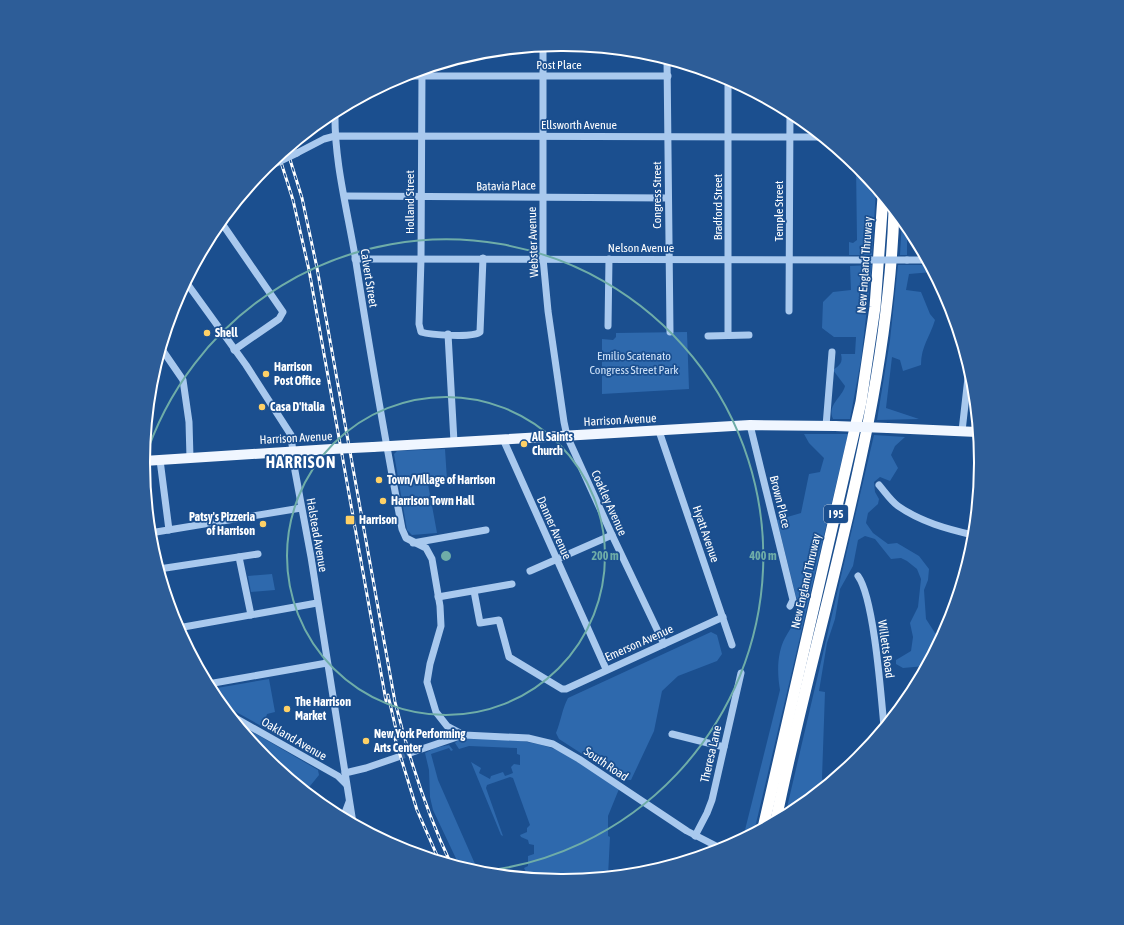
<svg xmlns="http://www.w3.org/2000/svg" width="1124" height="925" viewBox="0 0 1124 925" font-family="'Asap Condensed',sans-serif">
  <rect width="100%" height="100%" fill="#1b4f8f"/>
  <g fill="#2e69ad">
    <polygon points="856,165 876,189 872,255 849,255 849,242 853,243 857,240"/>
    <polygon points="902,220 907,226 907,255 900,255"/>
    <path d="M872,265L861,360L850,419H833C827,404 842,398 845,386L833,370C840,365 843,363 841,354H855L856,337H834L822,328L823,302L833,292L851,290L850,266Z"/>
    <path d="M898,265H929L932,272L909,274L906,290L921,292L930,314L935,320C930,337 921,346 921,365L903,371L900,360L892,357L886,408L919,419L877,420L890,340Z"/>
    <polygon points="687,332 689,389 602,394 602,339 613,340 616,337 616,333"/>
    <path d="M804,434H848L754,832L743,838L780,690C777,673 777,653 785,638C792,625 798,620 801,604L796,597L777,520L801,513L809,474L820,472L824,458L809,443Z"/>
    <polygon points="874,435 905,437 895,446 891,455 898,468 890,481 880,477 874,482 875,492 879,499 878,504 868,513 866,523 873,533 888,544 897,543 919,556 929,569 928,580 924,590 926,619 935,633 943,634 925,666 903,668 896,664 896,660 911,651 913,637 910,623 918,607 921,579 917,569 907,561 901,558 891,559 875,539 865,536 858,540 853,566 840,589 835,619 827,643 819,691 825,692 822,778 824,786 794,811 785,816"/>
    <polygon points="445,449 447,480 428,484 437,533 412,535 407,530 394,454 397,451"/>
    <polygon points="272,574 275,590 251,592 248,576"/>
    <path d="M711,632L717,635L722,654L717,661L678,676L662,691L654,731L631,780L621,779L559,739L556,733C561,721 562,709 568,698Z"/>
    <polygon points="269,679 275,712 267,714 263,727 220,703 211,689"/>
    <polygon points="237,723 318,770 319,775 306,791 266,758"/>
    <path d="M459,739C489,737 529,739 557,750C579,759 599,775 619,789L608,816V836L610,837L608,876L562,881L529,878L524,868L528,866V856L534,854V845L529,844L528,840L521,837L520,835L527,832V828L530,825L513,778L510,777L487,785L486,788L503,836L501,835L471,762L481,768L479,773L490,779L491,776L503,772L505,776L513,773L511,767L514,764L520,765V755L517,754V748L469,746L459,749L455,743Z"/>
    <polygon points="449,745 453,750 451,751 449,748 431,754 438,780 479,873 460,867 433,810 430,797 429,770 425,753 435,748"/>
  </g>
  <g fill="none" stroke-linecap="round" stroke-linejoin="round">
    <polyline stroke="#3d69a0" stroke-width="7" stroke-dasharray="7 3.5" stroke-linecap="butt" points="398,757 410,753"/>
    <g stroke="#a9c9ee" stroke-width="7">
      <polyline points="543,46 543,258 548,311 564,422 567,436 612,535 664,644"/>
      <polyline points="667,59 670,332"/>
      <path d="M422,70L421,259L419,324L421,332C430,335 474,338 480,332L483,258"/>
      <polyline points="402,76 668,76"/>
      <polyline points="728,79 728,335"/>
      <path d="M335,112C334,160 347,209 355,256C369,347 385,438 402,529L406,538L426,548L432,559L440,606L441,626L430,664L427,682L436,712L447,726L464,735L528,738L553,744L579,759L687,831L722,849"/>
      <polyline points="297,153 324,139 335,136 822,137"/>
      <polyline points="852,162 852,166"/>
      <polyline points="263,170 274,164"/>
      <polyline points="345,196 668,198"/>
      <polyline points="221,222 283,312 279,319 234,350"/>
      <polyline points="355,259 864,260"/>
      <polyline points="907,260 926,260"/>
      <polyline points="186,282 246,365 291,435 295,471 311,557 353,823"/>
      <polyline points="789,311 790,112"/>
      <polyline points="608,326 609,259"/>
      <polyline points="448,334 454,442"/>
      <polyline points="708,336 749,335"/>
      <polyline points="161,348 183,380 189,422 190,458"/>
      <polyline points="750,425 793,600 790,606"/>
      <polyline points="826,426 832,352"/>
      <polyline points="659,431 732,645"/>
      <polyline points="962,431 969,369"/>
      <polyline points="503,439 606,669"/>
      <polyline points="160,460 169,530"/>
      <path d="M879,485C885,492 891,501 898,506C921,522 947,529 973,535"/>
      <polyline points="150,533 301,508"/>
      <polyline points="413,543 486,530"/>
      <polyline points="239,557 251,615"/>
      <polyline points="159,569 258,554"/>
      <polyline points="530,571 612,535"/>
      <path d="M858,576C874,598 881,695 884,727"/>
      <polyline points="474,591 480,623 499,620 509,657 562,689 566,689 723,617"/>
      <polyline points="438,597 512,584"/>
      <polyline points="178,628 317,603"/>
      <polyline points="208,684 327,663"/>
      <polyline points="230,715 338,776 346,784"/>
      <polyline points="672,734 724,747"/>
      <polyline points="410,753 463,735"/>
      <polyline points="345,773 366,768 398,757"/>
      <polyline points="343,818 349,802"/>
      <polyline points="695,836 707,813 712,800 741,673"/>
    </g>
    <g stroke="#f0f6ff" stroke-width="10">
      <polyline points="888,428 977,432"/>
      <polyline points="373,447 750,425 835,426"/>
      <polyline points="144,461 332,449"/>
    </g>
    <g stroke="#fff" stroke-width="11">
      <path d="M776,820C817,617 887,419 894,211"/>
      <polyline points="763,828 861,402 875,307 883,197"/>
    </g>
    <defs>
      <g id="rail">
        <path d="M287,150L302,198L317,268L395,702C409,758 426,811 451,864"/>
        <polyline points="279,156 293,200 309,270 386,701"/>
        <polyline points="388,695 398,738"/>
        <polyline points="393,732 417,810 439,860"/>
      </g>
    </defs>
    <use href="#rail" stroke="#fff" stroke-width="3"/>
    <use href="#rail" stroke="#1b4f8f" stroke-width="1.5" stroke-dasharray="4.5" stroke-linecap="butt"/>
    <g stroke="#a9c9ee" stroke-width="7">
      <polyline points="274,164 297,153"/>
      <polyline points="864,260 907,260"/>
    </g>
    <g stroke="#f0f6ff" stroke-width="10">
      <polyline points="835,426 888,428"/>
      <polyline points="332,449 373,447"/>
    </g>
  </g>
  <g fill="none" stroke="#6fada8" stroke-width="2">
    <circle cx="446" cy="556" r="159"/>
    <path d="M144 461A317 317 0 1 1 476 872"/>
  </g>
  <g fill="#ffd166" stroke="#1b4f8f" stroke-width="1.5">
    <circle cx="207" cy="333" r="4"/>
    <circle cx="266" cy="374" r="4"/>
    <circle cx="262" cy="407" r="4"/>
    <circle cx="524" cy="444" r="4"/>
    <circle cx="379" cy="480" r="4"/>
    <circle cx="383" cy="501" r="4"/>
    <rect x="345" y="515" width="10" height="10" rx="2"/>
    <circle cx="263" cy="524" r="4"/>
    <circle cx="287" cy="709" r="4"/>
    <circle cx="366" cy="741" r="4"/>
  </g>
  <g text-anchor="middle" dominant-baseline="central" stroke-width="3.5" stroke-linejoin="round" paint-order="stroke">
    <rect fill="#1b4f8f" stroke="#bbcadd" stroke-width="1" x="824" y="505" width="24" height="18" rx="3"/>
    <g font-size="11" font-weight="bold" fill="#fff">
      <text x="836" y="514">I 95</text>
    </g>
    <g font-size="12" fill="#fff" stroke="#1b4f8f">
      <text x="559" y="65">Post Place</text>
      <text x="579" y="125">Ellsworth Avenue</text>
      <text transform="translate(506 186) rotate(-1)">Batavia Place</text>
      <text transform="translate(657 195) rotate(-90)">Congress Street</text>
      <text transform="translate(410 202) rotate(-90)">Holland Street</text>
      <text transform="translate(718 207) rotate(-90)">Bradford Street</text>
      <text transform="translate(779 211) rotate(-90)">Temple Street</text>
      <text transform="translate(533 242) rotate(-92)">Webster Avenue</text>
      <text x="641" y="248">Nelson Avenue</text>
      <text transform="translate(865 265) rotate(-86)">New England Thruway</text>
      <text transform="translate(369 278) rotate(81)">Calvert Street</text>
      <text transform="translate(620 420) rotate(-3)">Harrison Avenue</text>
      <text transform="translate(296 438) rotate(-3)">Harrison Avenue</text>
      <text transform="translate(780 502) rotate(76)">Brown Place</text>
      <text transform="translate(609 503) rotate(66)">Coakley Avenue</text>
      <text transform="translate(554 528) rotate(66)">Danner Avenue</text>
      <text transform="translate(706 534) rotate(71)">Hyatt Avenue</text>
      <text transform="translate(317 535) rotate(80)">Halstead Avenue</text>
      <text transform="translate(806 581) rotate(-77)">New England Thruway</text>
      <text transform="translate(639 643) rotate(-24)">Emerson Avenue</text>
      <text transform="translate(886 649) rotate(82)">Willetts Road</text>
      <text transform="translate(294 739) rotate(30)">Oakland Avenue</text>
      <text transform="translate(711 754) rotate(-77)">Theresa Lane</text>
      <text transform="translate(606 764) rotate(34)">South Road</text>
    </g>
    <g font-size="12" font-weight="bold" fill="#fff" stroke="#1b4f8f" text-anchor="start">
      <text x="215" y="333">Shell</text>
      <text x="274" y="367">Harrison<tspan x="274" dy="14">Post Office</tspan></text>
      <text x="270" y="407">Casa D'Italia</text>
      <text x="532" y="437">All Saints<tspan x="532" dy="14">Church</tspan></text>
      <text x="387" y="480">Town/Village of Harrison</text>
      <text x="391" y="501">Harrison Town Hall</text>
      <text x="255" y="517" text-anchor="end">Patsy's Pizzeria<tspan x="255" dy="14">of Harrison</tspan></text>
      <text x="359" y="520">Harrison</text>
      <text x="295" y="702">The Harrison<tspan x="295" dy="14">Market</tspan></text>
      <text x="374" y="734">New York Performing<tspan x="374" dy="14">Arts Center</tspan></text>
    </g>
    <g font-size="12" fill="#cfe3fa" stroke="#1b4f8f">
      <text x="634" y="356">Emilio Scatenato<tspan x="634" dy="14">Congress Street Park</tspan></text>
    </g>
    <g font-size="16" font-weight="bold" letter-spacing="1" fill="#fff" stroke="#1b4f8f">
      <text x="301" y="462">HARRISON</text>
    </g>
  </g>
  <path d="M0 0H1124V925H0ZM561 51H563A411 411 0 0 1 974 462V463A411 411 0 0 1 563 874H561A411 411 0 0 1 150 463V462A411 411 0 0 1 561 51Z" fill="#2d5d98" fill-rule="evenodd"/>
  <path fill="none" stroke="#fff" stroke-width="2" d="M561 51H563A411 411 0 0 1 974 462V463A411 411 0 0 1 563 874H561A411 411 0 0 1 150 463V462A411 411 0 0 1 561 51Z"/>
  <circle cx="446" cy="556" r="6" fill="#6fada8" stroke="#1b4f8f" stroke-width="2"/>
  <g font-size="12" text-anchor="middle" font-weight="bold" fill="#6fada8" stroke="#1b4f8f" stroke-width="3.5" stroke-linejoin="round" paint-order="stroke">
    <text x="605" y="560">200 m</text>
    <text x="763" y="560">400 m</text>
  </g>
</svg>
